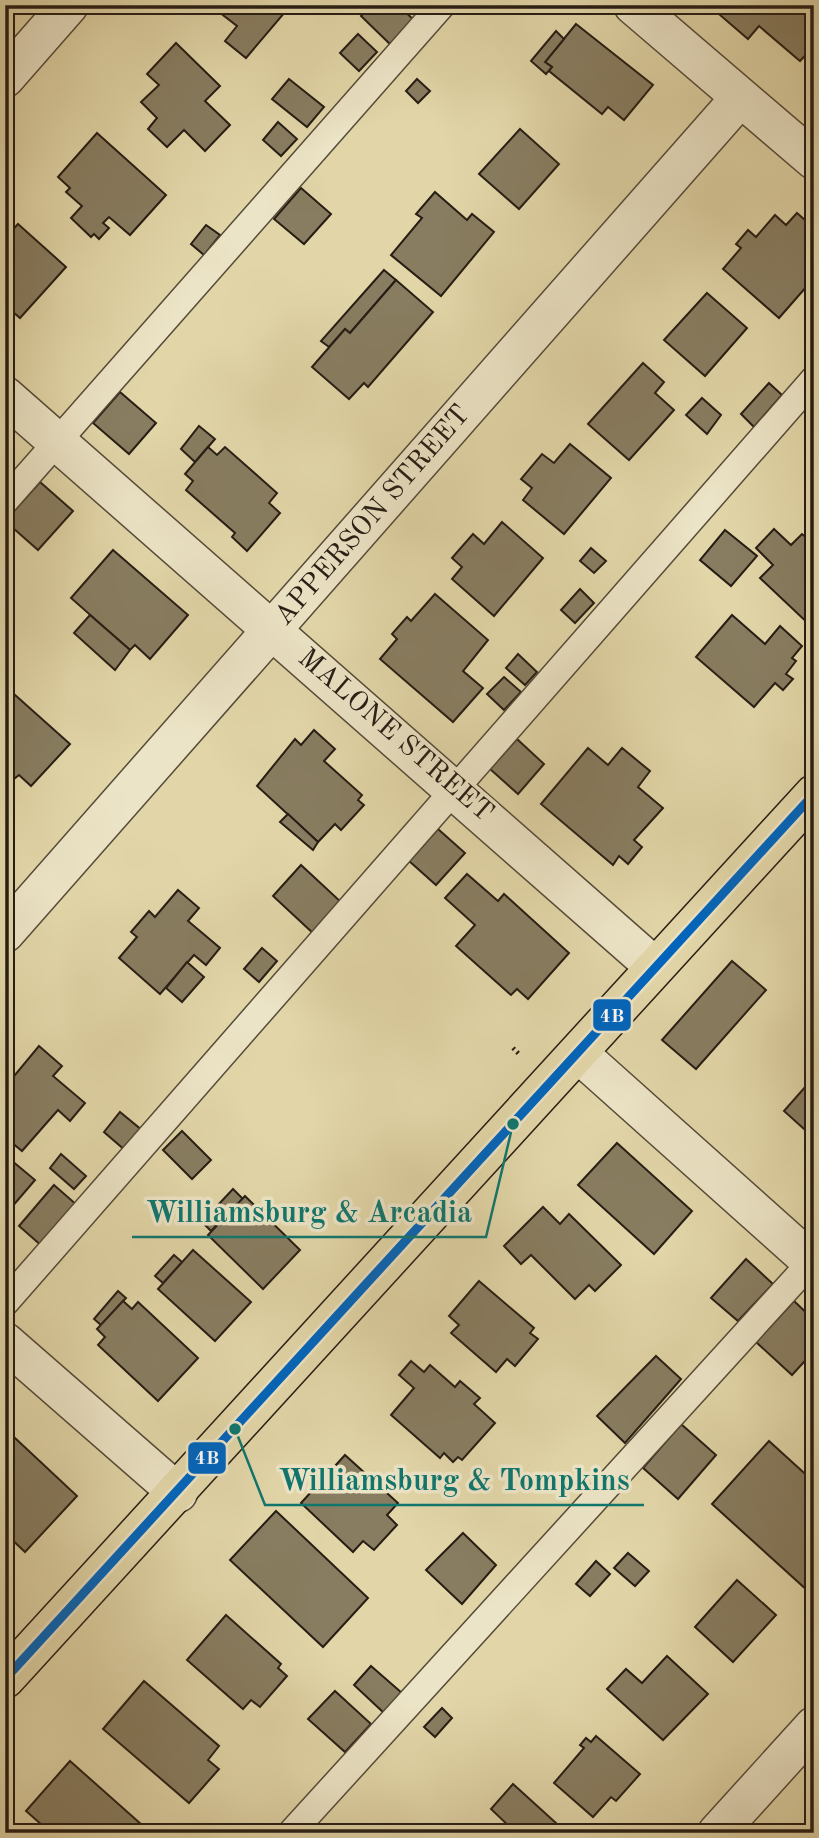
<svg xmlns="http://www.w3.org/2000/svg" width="819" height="1838" viewBox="0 0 819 1838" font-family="'Old Standard TT',serif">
  <rect width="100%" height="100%" fill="#e2d6a8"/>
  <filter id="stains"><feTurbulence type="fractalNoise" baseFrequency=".00286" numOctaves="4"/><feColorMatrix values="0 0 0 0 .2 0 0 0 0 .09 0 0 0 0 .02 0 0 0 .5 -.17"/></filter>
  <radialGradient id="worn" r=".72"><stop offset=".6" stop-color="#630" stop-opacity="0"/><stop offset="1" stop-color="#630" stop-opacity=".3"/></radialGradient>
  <g fill="#887d61" stroke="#261d14" stroke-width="2">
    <polygon points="224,5 291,5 246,58 225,41 237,26 219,12"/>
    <polygon points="371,5 398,5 416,22 393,47 361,16"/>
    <polygon points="729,5 814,5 814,46 800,61 759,26 748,39 720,15"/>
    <polygon points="576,24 653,85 624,120 608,107 602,114 549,71 552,67 545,62"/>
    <polygon points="556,31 564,39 545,62 552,67 546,74 531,61"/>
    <polygon points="358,34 377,52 359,71 340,53"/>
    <polygon points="176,43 220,86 205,101 230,125 205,151 184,130 167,147 148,129 157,118 141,102 159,85 147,74"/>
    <polygon points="289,79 324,107 307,127 272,99"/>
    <polygon points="417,79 430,91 418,103 406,91"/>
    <polygon points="278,122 297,139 281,156 263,140"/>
    <polygon points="520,129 559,164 519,209 479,174"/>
    <polygon points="97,133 166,195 130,235 109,217 103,223 109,228 99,239 94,234 91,237 71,218 82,206 66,192 70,188 58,177"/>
    <polygon points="301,188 331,214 304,244 274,219"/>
    <polygon points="435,192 467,220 472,214 494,232 441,296 391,255 422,218 416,214"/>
    <polygon points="797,213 814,228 814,237 807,244 814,249 814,278 779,318 723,269 741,248 736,244 748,230 756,237 775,215 786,225"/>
    <polygon points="18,224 66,267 20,318 5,305 5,238"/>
    <polygon points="206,225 220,235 204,255 191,244"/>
    <polygon points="384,270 396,280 350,333 345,329 329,347 321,341"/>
    <polygon points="396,280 433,312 368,387 364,383 349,399 312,367 345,329 350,333"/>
    <polygon points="707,293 747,328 705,376 664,340"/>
    <polygon points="643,363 664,382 655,393 674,410 629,460 588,424"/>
    <polygon points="769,383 782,395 754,427 741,414"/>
    <polygon points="120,392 156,423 129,454 93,423"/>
    <polygon points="702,398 721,415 707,434 686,415"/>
    <polygon points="199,426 215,439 195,462 181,449"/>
    <polygon points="570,444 611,478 564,534 523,500 532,488 521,479 542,454 554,463"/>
    <polygon points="208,447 217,455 225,447 277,493 269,503 280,513 247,551 232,537 235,533 186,490 193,481 185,474"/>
    <polygon points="40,482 73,511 38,550 5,521"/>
    <polygon points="502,522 543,558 494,616 452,579 462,567 452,558 473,534 484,544"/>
    <polygon points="774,529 791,545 802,534 814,544 814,629 760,578 773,565 756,548"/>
    <polygon points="725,530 757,556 731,586 700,560"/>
    <polygon points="591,548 606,561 594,573 580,561"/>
    <polygon points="113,550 188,615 150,659 135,645 130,650 71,598"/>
    <polygon points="580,589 594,603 575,623 561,610"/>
    <polygon points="435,594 488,640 463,671 483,688 453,722 380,659 397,639 392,634 407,617 411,621"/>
    <polygon points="90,615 130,650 115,670 74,633"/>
    <polygon points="732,615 765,644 780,626 802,646 792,658 796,661 786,674 793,679 783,690 775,683 754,707 696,657"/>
    <polygon points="518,654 537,672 525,685 506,668"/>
    <polygon points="504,677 521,692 504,710 487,694"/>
    <polygon points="5,686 70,744 31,786 19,775 14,779 5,771"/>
    <polygon points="314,730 335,749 324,761 362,795 358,800 364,805 341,830 335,824 318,842 257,786 295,739 301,745"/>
    <polygon points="517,739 544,764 518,794 490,769"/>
    <polygon points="588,748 608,765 622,748 650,771 638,787 663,808 634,840 642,847 628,864 619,856 613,865 541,804"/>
    <polygon points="288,814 318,842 313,850 280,822"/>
    <polygon points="438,829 465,853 436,885 409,861"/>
    <polygon points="301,865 342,903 315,935 273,896"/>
    <polygon points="467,874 498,901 504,894 569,953 528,999 517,989 511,995 456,946 475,925 445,898"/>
    <polygon points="178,890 199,908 188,921 220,948 206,965 194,955 160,994 119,958 137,937 131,932 149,911 155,917"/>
    <polygon points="262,948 277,961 259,982 244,969"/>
    <polygon points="732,961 766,990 696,1069 662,1040"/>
    <polygon points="187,962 204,977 182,1002 166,988"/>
    <polygon points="39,1046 62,1066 53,1076 85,1103 70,1121 58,1110 22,1151 5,1137 5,1078 11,1071 15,1075"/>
    <polygon points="814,1077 814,1138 784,1111"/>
    <polygon points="120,1112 143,1131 126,1151 104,1132"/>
    <polygon points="182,1131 211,1160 192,1179 163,1150"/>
    <polygon points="617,1143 692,1211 654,1254 578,1185"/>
    <polygon points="61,1154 86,1176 74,1189 50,1168"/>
    <polygon points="5,1155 35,1180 5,1215"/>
    <polygon points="54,1185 78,1206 43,1247 19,1226"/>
    <polygon points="233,1189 243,1199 211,1231 202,1222"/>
    <polygon points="245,1196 300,1250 263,1289 208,1235"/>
    <polygon points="543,1207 560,1224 569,1214 621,1265 595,1291 589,1285 575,1299 531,1255 521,1264 504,1246"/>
    <polygon points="193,1250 251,1302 215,1341 158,1289"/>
    <polygon points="174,1255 182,1262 163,1283 155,1276"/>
    <polygon points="746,1259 773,1284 738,1321 711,1298"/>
    <polygon points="479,1281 534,1328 530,1333 538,1339 515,1366 507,1359 496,1372 451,1333 459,1325 449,1316"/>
    <polygon points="118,1291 126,1298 101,1325 94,1319"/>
    <polygon points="123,1301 132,1309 138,1302 198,1358 158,1401 98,1345 105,1337 97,1329"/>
    <polygon points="794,1301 814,1320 814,1351 792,1375 756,1342"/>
    <polygon points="656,1356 681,1379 625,1443 597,1416"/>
    <polygon points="411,1361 424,1372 430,1365 455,1387 460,1381 480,1398 474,1404 495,1423 462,1460 458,1457 453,1462 444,1453 440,1458 391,1415 414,1388 399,1375"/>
    <polygon points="681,1424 716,1455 678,1499 643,1468"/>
    <polygon points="15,1438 77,1496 25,1552 5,1533 5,1448"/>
    <polygon points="769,1441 814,1482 814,1585 808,1591 712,1504"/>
    <polygon points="345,1455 398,1503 387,1515 397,1525 374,1550 363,1541 353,1552 301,1503"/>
    <polygon points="276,1511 368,1598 323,1647 230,1560"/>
    <polygon points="463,1533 496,1565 462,1604 426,1570"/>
    <polygon points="628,1553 649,1571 635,1586 614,1568"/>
    <polygon points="596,1561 610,1574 590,1596 576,1584"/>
    <polygon points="737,1580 776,1615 733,1662 695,1627"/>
    <polygon points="226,1615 281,1664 278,1668 287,1676 260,1707 251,1700 243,1709 187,1660"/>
    <polygon points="667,1656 708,1694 663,1740 607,1689 626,1669 642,1683"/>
    <polygon points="371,1666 402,1693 384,1713 354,1685"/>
    <polygon points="144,1681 219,1746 208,1760 219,1769 189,1803 103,1729"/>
    <polygon points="335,1691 371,1724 345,1752 308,1719"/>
    <polygon points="442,1708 452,1718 435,1737 424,1727"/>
    <polygon points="596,1736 640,1774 616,1801 611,1797 593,1817 554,1783 584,1748 580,1745 586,1738 591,1742"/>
    <polygon points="70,1761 151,1833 51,1833 26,1811"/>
    <polygon points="513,1784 567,1833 507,1833 511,1828 491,1809"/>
  </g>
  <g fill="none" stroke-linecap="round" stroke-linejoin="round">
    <defs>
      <g id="lane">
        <polyline points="5,501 442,5"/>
        <polyline points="5,1303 814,379"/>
        <polyline points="291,1833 814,1259"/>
      </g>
      <g id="street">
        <polyline points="633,5 814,160"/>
        <polyline points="5,78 69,5"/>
        <polyline points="5,396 655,967"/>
        <polyline points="5,933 740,98"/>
        <polyline points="578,1053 814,1264"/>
        <polyline points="5,1342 178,1493"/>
        <polyline points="717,1833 814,1726"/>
      </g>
      <polyline id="primary" points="5,1679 814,794"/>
    </defs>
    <use href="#lane" stroke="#554b39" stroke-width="29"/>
    <use href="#street" stroke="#554b39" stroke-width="41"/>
    <use href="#primary" stroke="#261d14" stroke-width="41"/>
    <polyline stroke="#261d14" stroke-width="4.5" stroke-dasharray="2 3.5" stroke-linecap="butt" points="513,1048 520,1055"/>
    <use href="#lane" stroke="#ece4c6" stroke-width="26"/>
    <use href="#street" stroke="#ece4c6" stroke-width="38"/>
    <use href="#primary" stroke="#e2d6a8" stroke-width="38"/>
    <defs>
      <polyline id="bus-1" points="5,1679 814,794"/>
    </defs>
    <use href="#bus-1" stroke="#ece4c6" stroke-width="14"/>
    <use href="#bus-1" stroke="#0065bd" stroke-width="9"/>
  </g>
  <g text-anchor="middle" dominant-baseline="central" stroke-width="7" stroke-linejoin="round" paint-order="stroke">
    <g font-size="28" fill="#261d14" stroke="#ece4c6">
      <text transform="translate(373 516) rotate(-49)">APPERSON STREET</text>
      <text transform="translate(395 736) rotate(41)">MALONE STREET</text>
    </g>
  </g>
  <path fill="none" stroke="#0f766e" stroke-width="2.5" d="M513 1124L486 1237H132M235 1429L265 1505H644"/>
  <g fill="#0f766e" stroke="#ece4c6" stroke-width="2.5">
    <circle cx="513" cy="1124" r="7"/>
    <circle cx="235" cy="1429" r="7"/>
  </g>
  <g font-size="30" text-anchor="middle" font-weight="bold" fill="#0f766e" stroke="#ece4c6" stroke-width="7" stroke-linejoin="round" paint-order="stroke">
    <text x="309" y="1222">Williamsburg &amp; Arcadia</text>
    <text x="454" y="1490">Williamsburg &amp; Tompkins</text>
  </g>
  <g stroke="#ece4c6" stroke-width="2.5">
    <rect x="592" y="998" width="40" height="34" rx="7" fill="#0065bd"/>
    <rect x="187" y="1441" width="40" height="34" rx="7" fill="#0065bd"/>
  </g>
  <g font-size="19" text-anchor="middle" font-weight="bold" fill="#fff">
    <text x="612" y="1022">4B</text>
    <text x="207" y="1464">4B</text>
  </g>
  <rect width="819" height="1838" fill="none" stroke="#e2d6a8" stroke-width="28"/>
  <rect x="7" y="7" width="805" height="1824" fill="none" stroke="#261d14" stroke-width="3.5"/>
  <rect x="14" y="14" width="791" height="1810" fill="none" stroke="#261d14" stroke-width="2"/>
  <rect width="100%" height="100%" filter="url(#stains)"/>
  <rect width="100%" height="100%" fill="url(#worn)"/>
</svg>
